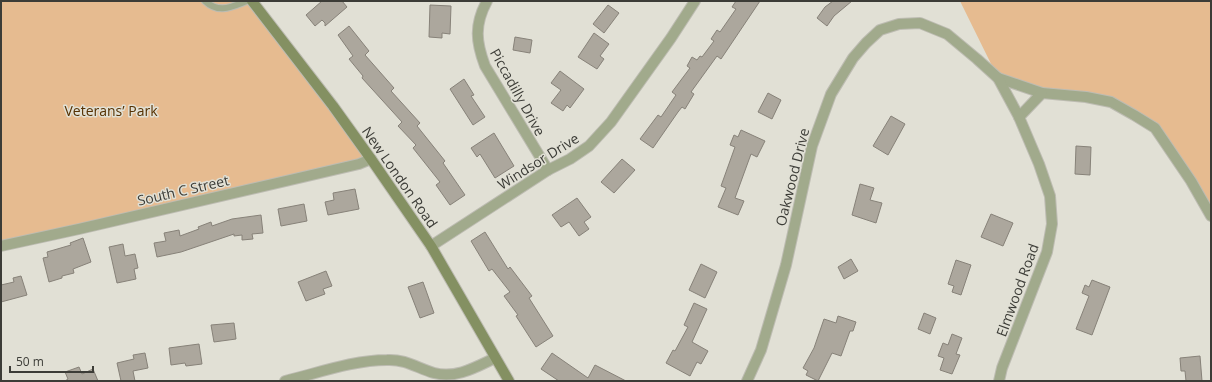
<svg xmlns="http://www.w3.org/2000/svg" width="1212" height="382" viewBox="0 0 1212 382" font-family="'Open Sans',sans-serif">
  <rect width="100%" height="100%" fill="#e1e0d5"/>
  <g fill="#e6bb90">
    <polygon points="1,1 252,1 371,159 1,246"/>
    <polygon points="960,1 1211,1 1211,216 1155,128 1111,102 1042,93 998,78"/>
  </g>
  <g fill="#aca79d" stroke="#878279">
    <polygon points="322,1 342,1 347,7 325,26 325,23 322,20 315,26 306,15"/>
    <polygon points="736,1 760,1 721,59 717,56 691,92 694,94 685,109 682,107 678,112 653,148 640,139 658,115 661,117 676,95 672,92 690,68 687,66 692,57 697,60 700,56 702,57 714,41 711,39 717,30 720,32 736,9 732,7"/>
    <polygon points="833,1 852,1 834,16 827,26 817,18 825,7"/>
    <polygon points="430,5 451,6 450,34 442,33 442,38 429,37"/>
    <polygon points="608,5 619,13 604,33 593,24"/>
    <polygon points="349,26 369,51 365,55 394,88 391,91 420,123 417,126 445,161 443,163 465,195 450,205 436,185 440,182 413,148 416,145 398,126 402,122 362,78 363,76 349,59 353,56 338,35"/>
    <polygon points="594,33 609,44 600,56 604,59 597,69 578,57"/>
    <polygon points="515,37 532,40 530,53 513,50"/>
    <polygon points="560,71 584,89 570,108 567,105 563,111 551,103 561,90 551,83"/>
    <polygon points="464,79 474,95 471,96 485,117 473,125 450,89"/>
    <polygon points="768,93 781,100 772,119 758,112"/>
    <polygon points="891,116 905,124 888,155 873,146"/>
    <polygon points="741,130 765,141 757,157 751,154 735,198 744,201 738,215 718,207 726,188 721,186 735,147 730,145 734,135 738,137"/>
    <polygon points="494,133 514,166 495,178 480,154 477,157 471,148"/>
    <polygon points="1076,146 1091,147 1090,175 1075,174"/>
    <polygon points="622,159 635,170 614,193 601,182"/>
    <polygon points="860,184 874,188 870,200 882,203 876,223 852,215"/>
    <polygon points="355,189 359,209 328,215 325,202 334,200 333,193"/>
    <polygon points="577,198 591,217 584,222 589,229 579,236 569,222 561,227 552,215"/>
    <polygon points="304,204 307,221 281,226 278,209"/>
    <polygon points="991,214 1013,223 1003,246 981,237"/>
    <polygon points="261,215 263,233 252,234 253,239 242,240 242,235 234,236 234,234 181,252 157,257 154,243 166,241 164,233 179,230 180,236 199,229 198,227 211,222 212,226 232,219"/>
    <polygon points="485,232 508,269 510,267 532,296 529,298 553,336 536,347 516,316 518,315 504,296 510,292 492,269 489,271 471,241"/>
    <polygon points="83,238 91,262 73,269 74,273 62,276 62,278 49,282 43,258 48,257 47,252 71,245 70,243"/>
    <polygon points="123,244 125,256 135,254 138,268 134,269 136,279 117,283 109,247"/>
    <polygon points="851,259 858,271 844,279 838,267"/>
    <polygon points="956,260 971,265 961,295 952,292 954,286 948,284"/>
    <polygon points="701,264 717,272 705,298 689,290"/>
    <polygon points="326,271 332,286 323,289 325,294 306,301 298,282"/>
    <polygon points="21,276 27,295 1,302 1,285 14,282 13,278"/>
    <polygon points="1092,280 1110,287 1092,335 1076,329 1089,296 1082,293 1085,285 1089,287"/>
    <polygon points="423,282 434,313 420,318 408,287"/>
    <polygon points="694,303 707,309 692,342 708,351 701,364 697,362 690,376 666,363 673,350 675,351 688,327 684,325"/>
    <polygon points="924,313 936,318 930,334 918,329"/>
    <polygon points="838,316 856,322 853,331 850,331 841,356 832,353 818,381 806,375 808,371 803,368 814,348 824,319 836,323"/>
    <polygon points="234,323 236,339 214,342 211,325"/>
    <polygon points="952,334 962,338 956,354 960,355 952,374 940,370 944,358 938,356 943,343 948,345"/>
    <polygon points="199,344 202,364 186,366 185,363 171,365 169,348"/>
    <polygon points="145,353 148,368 133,371 135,381 121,381 117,363 134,359 133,355"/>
    <polygon points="552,353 588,378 595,365 626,381 559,381 541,369"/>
    <polygon points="1200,356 1202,381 1186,381 1185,371 1181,371 1180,358"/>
    <polygon points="79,367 82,374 93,369 98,381 65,381 68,379 65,372"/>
  </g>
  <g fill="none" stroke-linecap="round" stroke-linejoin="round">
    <defs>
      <path id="lane" d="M205,1C219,14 231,7 247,1"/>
      <g id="street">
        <path d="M487,1C474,25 476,42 485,66L548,170"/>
        <polyline points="998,78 1042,93 1086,97 1111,102 1134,115 1155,128 1191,181 1211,216"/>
        <polyline points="1019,117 1042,93"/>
        <polyline points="1,246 79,229 359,164 371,159"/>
        <polyline points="431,246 548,170 570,159 589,146 611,122 671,38 695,1"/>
        <path d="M285,381C318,373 354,360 387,360C406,359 417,368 434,373C456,379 476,367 495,358"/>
        <polyline points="747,381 761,350 786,265 812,146 831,94 853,58 866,43 880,30 899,24 920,23 947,34 977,59 998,78 1019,117 1039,164 1050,196 1052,224 1047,252 1002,368 999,381"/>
      </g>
      <polyline id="secondary" points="252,1 333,106 371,159 431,246 509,381"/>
    </defs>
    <use href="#lane" stroke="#bdbcb2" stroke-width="8"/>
    <use href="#street" stroke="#bdbcb2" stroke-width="12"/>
    <use href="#secondary" stroke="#bdbcb2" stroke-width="12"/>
    <use href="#lane" stroke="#a1aa8c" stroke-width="6"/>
    <use href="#street" stroke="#a1aa8c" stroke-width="10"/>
    <use href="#secondary" stroke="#849062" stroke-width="10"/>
  </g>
  <g text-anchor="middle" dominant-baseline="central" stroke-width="3" stroke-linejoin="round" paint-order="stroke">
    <g font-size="14" fill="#3c3c37" stroke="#e1e0d5">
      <text transform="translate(518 92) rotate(61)">Piccadilly Drive</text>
      <text transform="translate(538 161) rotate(-32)">Windsor Drive</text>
      <text transform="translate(400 177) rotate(55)">New London Road</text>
      <text transform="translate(792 177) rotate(-76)">Oakwood Drive</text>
      <text transform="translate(183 190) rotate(-13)">South C Street</text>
      <text transform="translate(1017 290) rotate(-70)">Elmwood Road</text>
    </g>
    <g font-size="14" fill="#563102" stroke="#e1e0d5">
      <text x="111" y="110">Veterans’ Park</text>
    </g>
  </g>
  <rect width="1212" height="382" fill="none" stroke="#3c3c37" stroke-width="4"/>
  <path d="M10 366v6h83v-6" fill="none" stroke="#3c3c37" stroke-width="2"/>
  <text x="16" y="366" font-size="12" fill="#3c3c37" stroke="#e1e0d5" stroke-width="3" paint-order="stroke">50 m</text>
</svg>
